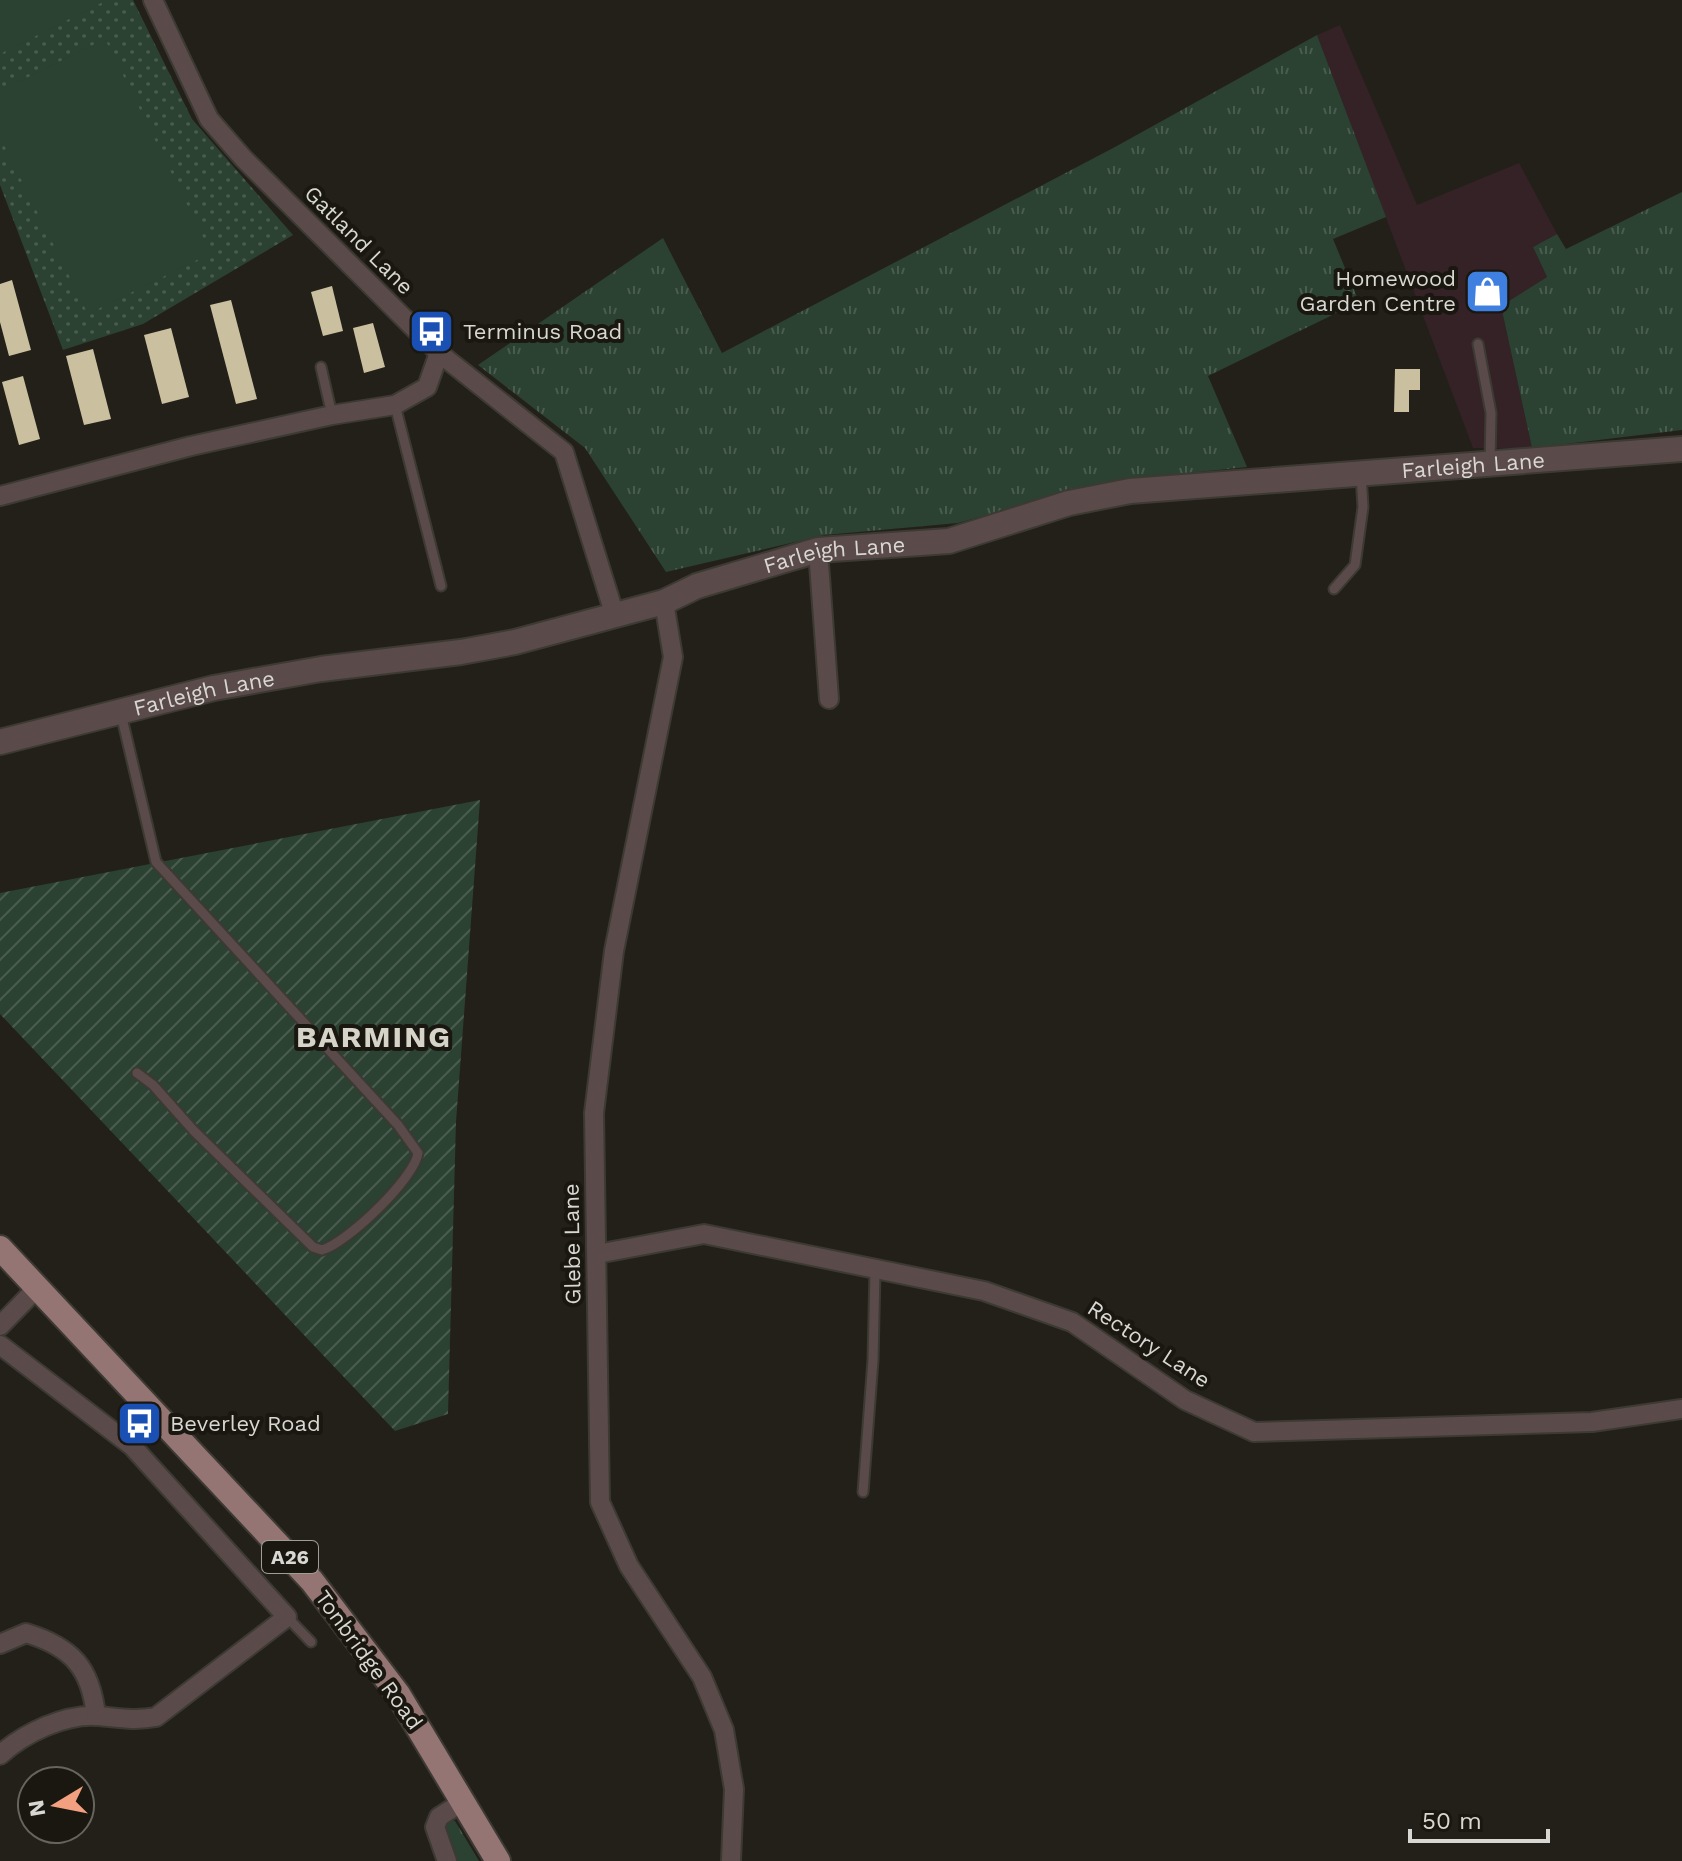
<svg xmlns="http://www.w3.org/2000/svg" width="1682" height="1861" viewBox="0 0 1682 1861" font-family="'Work Sans',sans-serif">
  <defs>
    <pattern id="grass-tufts" width="24" height="20" patternUnits="userSpaceOnUse" patternTransform="scale(2)"><rect width="24" height="20" fill="#2b4132"/><path d="M3 7l-1-3M5 7V3M7 7l1-3M15 17l-1-3M17 17v-4M19 17l1-3" fill="none" stroke="#495c4f"/></pattern>
    <pattern id="park-dots" width="8" height="8" patternUnits="userSpaceOnUse" patternTransform="scale(2)"><rect width="8" height="8" fill="#2b4132"/><path d="M2 2h.1M6 6h.1" fill="none" stroke="#495c4f" stroke-width="1.8" stroke-linecap="round"/></pattern>
    <pattern id="garden-furrows" width="10" height="10" patternUnits="userSpaceOnUse" patternTransform="scale(2)"><rect width="10" height="10" fill="#2b4132"/><path d="M-1 1l2-2M0 10L10 0M9 11l2-2" fill="none" stroke="#495c4f"/></pattern>
  </defs>
  <rect width="100%" height="100%" fill="#232019"/>
  <polygon fill="#342227" points="1340,25 1417,205 1519,163 1557,234 1533,247 1547,277 1501,306 1532,448 1473,448 1317,35"/>
  <g fill="url(#grass-tufts)">
    <polygon points="1317,35 1386,217 1333,239 1359,302 1208,376 1247,467 1111,481 958,523 825,535 666,572 585,448 478,365 663,238 722,353 1115,147"/>
    <polygon points="1682,192 1682,430 1532,448 1501,306 1547,277 1533,247 1557,234 1566,249"/>
    <polygon points="450,1820 455,1821 479,1861 455,1861 444,1834 445,1823"/>
  </g>
  <polygon fill="url(#park-dots)" points="0,0 133,0 192,119 293,235 143,324 63,350 0,185"/>
  <polygon fill="url(#garden-furrows)" points="480,800 456,1122 448,1414 395,1431 0,1014 0,893"/>
  <g fill="#2b4132">
    <polygon points="0,0 105,0 105,1 0,54"/>
    <polygon points="105,39 211,253 88,314 0,137 0,91"/>
  </g>
  <g fill="#cac09f">
    <polygon points="12,280 31,350 9,356 0,322 0,284"/>
    <polygon points="332,286 343,331 323,336 311,292"/>
    <polygon points="231,300 257,399 236,404 210,305"/>
    <polygon points="373,323 385,367 364,373 353,328"/>
    <polygon points="171,328 189,397 162,404 144,335"/>
    <polygon points="93,349 111,419 84,425 66,356"/>
    <polygon points="1395,369 1420,369 1420,390 1409,390 1409,412 1394,412"/>
    <polygon points="23,376 40,439 19,445 2,382"/>
  </g>
  <g fill="none" stroke-linecap="round" stroke-linejoin="round">
    <defs>
      <g id="service">
        <polyline points="1478,344 1491,413 1490,461"/>
        <polyline points="321,367 332,415"/>
        <polyline points="395,405 441,586"/>
        <polyline points="1334,589 1355,565 1363,507 1361,475"/>
        <path d="M121,714L156,862L398,1125L418,1153C415,1178 347,1243 322,1250L313,1247L194,1131L153,1085L137,1073"/>
        <polyline points="863,1492 873,1360 875,1271"/>
        <polyline points="287,1617 311,1642"/>
      </g>
      <g id="minor">
        <polyline points="153,0 209,119 243,158 439,353 564,452 615,616"/>
        <polyline points="0,496 191,446 332,415 395,405 427,387 439,353"/>
        <polyline points="818,550 829,699"/>
        <polyline points="664,602 673,657 614,951 594,1113 600,1502 629,1566 702,1677 724,1730 734,1789 731,1861"/>
        <polyline points="597,1254 704,1234 984,1291 1072,1322 1185,1400 1254,1432 1592,1422 1682,1409"/>
        <polyline points="0,1326 36,1289"/>
        <path d="M0,1345L132,1446L287,1617L156,1717C135,1721 120,1718 99,1716C66,1713 24,1733 0,1755"/>
        <path d="M0,1644L26,1633C72,1647 91,1668 96,1716"/>
        <polyline points="447,1861 435,1827 439,1817 464,1801"/>
      </g>
      <g id="tertiary">
        <path id="s1" d="M0,742L214,688L321,669L461,652L515,642L664,602L697,586L818,550L949,541L1069,503L1130,491L1682,449"/>
      </g>
      <polyline id="primary" points="0,1248 312,1581 398,1694 498,1861"/>
    </defs>
    <use href="#service" stroke="#3c3a33" stroke-width="13"/>
    <use href="#minor" stroke="#3c3a33" stroke-width="22"/>
    <use href="#tertiary" stroke="#3c3a33" stroke-width="28"/>
    <use href="#primary" stroke="#3c3a33" stroke-width="28"/>
    <use href="#service" stroke="#5a4b4a" stroke-width="9"/>
    <use href="#minor" stroke="#5a4b4a" stroke-width="18"/>
    <use href="#tertiary" stroke="#5a4b4a" stroke-width="24"/>
    <use href="#primary" stroke="#947573" stroke-width="24"/>
  </g>
  <defs>
    <symbol id="shop-square" viewBox="-11 -11 22 22"><rect x="-9" y="-9" width="18" height="18" rx="4" fill="#3f7fe0" stroke="#191710"/><path d="M-5-2.5h2.3a2.7 3.5 0 0 1 5.4 0H5L5.5 6h-11ZM-1.5-2.5h3a1.5 2.3 0 0 0-3 0Z" fill="#fff"/></symbol>
    <symbol id="bus-square" viewBox="-11 -11 22 22"><rect x="-9" y="-9" width="18" height="18" rx="4" fill="#1a4fb4" stroke="#191710"/><path d="M-5-6H5V4H4V6H2V4H-2V6H-4V4H-5ZM-3.5-4V0h7V-4ZM-3.5 1.2v1.5H-2V1.2ZM2 1.2v1.5H3.5V1.2Z" fill="#fff"/></symbol>
  </defs>
  <g fill-rule="evenodd">
    <use href="#shop-square" x="1462" y="266" width="51" height="51"/>
    <use href="#bus-square" x="406" y="306" width="51" height="51"/>
    <use href="#bus-square" x="114" y="1398" width="51" height="51"/>
  </g>
  <g text-anchor="middle" dominant-baseline="central" stroke-width="8" stroke-linejoin="round" paint-order="stroke">
    <rect fill="#191710" stroke="#9f9d98" stroke-width="2" x="262" y="1541" width="56" height="32" rx="6"/>
    <g font-size="20" font-weight="bold" fill="#d9d7d2">
      <text x="290" y="1557">A26</text>
    </g>
    <g font-size="22" fill="#d9d7d2" stroke="#191710">
      <text transform="translate(359 240) rotate(45)">Gatland Lane</text>
      <text stroke="none"><textPath href="#s1" startOffset="1506">Farleigh Lane</textPath></text>
      <text stroke="none"><textPath href="#s1" startOffset="858">Farleigh Lane</textPath></text>
      <text stroke="none"><textPath href="#s1" startOffset="210">Farleigh Lane</textPath></text>
      <text transform="translate(572 1244) rotate(-91)">Glebe Lane</text>
      <text transform="translate(1149 1344) rotate(33)">Rectory Lane</text>
      <text transform="translate(369 1660) rotate(54)">Tonbridge Road</text>
    </g>
    <g font-size="22" fill="#d9d7d2" stroke="#191710" text-anchor="start">
      <text x="1456" y="278" text-anchor="end">Homewood<tspan x="1456" dy="25">Garden Centre</tspan></text>
      <text x="463" y="331">Terminus Road</text>
      <text x="170" y="1423">Beverley Road</text>
    </g>
    <g font-size="30" font-weight="bold" letter-spacing="2" fill="#d6d3c9" stroke="#191710">
      <text x="374" y="1036">BARMING</text>
    </g>
  </g>
  <g transform="translate(56 1805) rotate(260)"><circle r="38" fill="#191710" stroke="#66645e" stroke-width="2"/>
  <path d="M0-6L14 30L0 20L-14 30Z" fill="#f2a07f"/>
  <text y="-12" font-size="22" font-weight="bold" text-anchor="middle" fill="#d9d7d2">N</text>
  </g>
  <path d="M1410 1829v12h138v-12" fill="none" stroke="#d9d7d2" stroke-width="4"/>
  <text x="1422" y="1829" font-size="24" fill="#d9d7d2" stroke="#191710" stroke-width="6" paint-order="stroke">50 m</text>
</svg>
